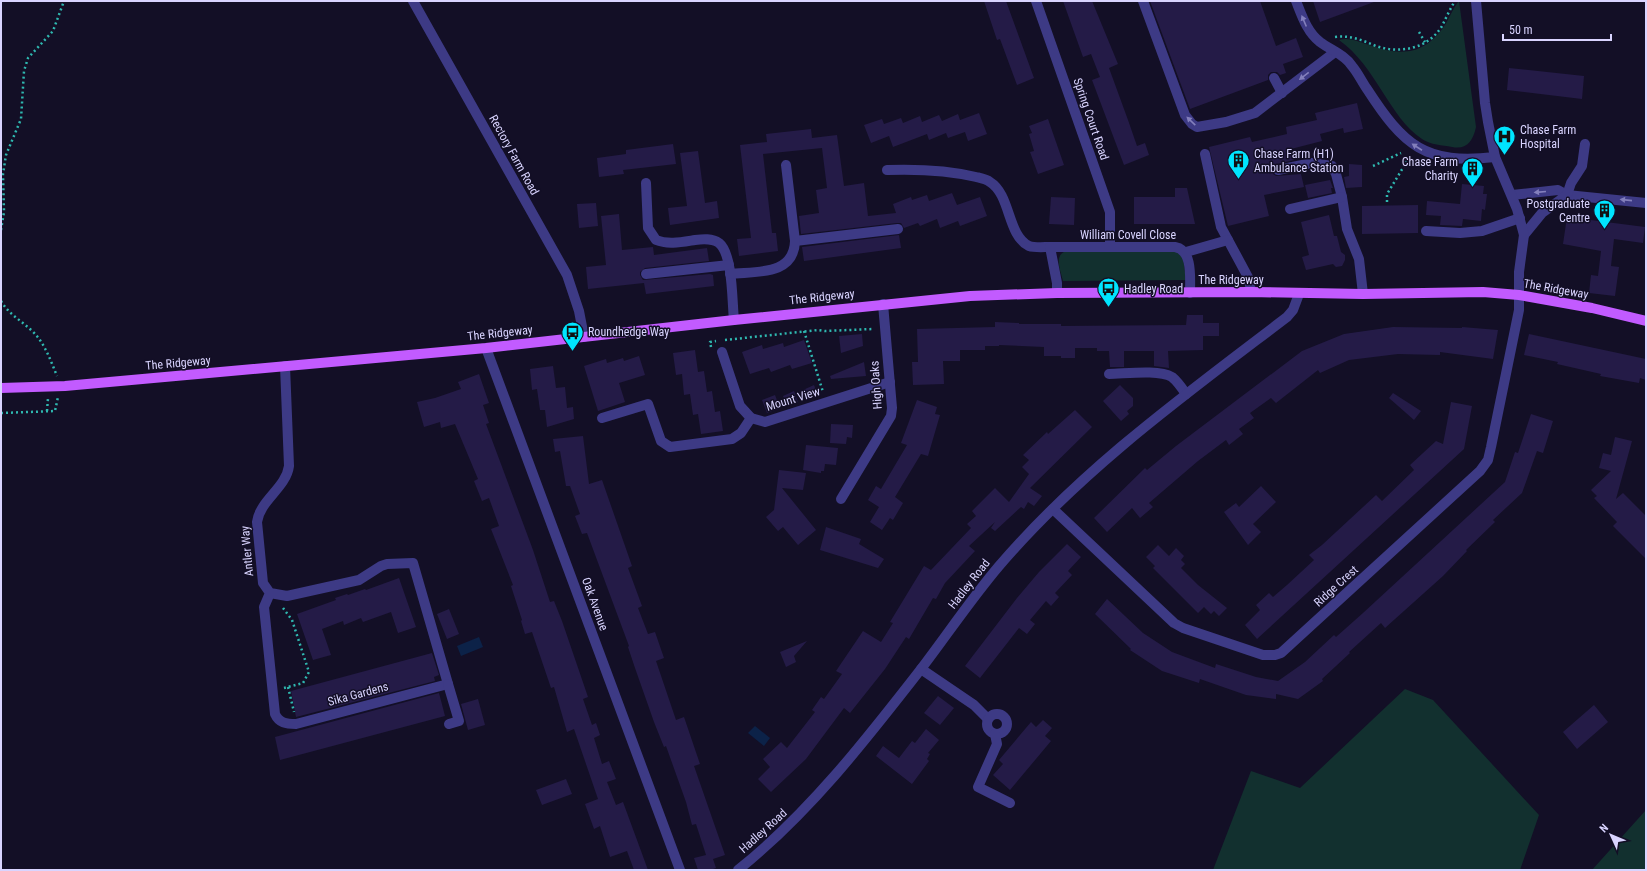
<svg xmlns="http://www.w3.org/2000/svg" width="1647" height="871" viewBox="0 0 1647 871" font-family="'Roboto Condensed',sans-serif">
  <rect width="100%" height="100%" fill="#130f26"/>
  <g fill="#12302f">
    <path d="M1459,1L1476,127C1473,141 1467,150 1452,147C1442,145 1431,145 1422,139C1389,117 1376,66 1339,40C1349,37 1359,42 1369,45C1401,56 1424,56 1445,25C1450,17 1453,8 1459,1Z"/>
    <path d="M1175,251L1183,257L1186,280L1063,281C1061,272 1054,257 1064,252Z"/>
    <polygon points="1405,689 1433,700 1539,815 1520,870 1213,870 1251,771 1300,788"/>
    <polygon points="1646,810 1646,870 1592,870"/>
  </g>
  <g fill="#0c2248">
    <polygon points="479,637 483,647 461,656 457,646"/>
    <polygon points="755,726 770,738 764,746 748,733"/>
  </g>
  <g fill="#241b47">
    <polygon points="984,1 1006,1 1034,78 1017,85 1000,39 997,40"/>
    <polygon points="1063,1 1092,1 1118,64 1109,68 1128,120 1137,146 1145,143 1149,155 1124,165 1092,80 1100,77 1091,54 1083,57"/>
    <polygon points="1150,1 1260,1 1276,46 1296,38 1303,57 1283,64 1286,73 1280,75 1277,72 1271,72 1268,75 1268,80 1190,109"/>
    <polygon points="1313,1 1374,1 1374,2 1320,22"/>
    <polygon points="1509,68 1584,76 1582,99 1507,90"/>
    <polygon points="1357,103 1363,129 1344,133 1343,128 1320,134 1322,141 1291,149 1294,160 1277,164 1272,168 1273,174 1276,176 1301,174 1304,187 1264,195 1269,216 1228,226 1209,147 1250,137 1252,142 1287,134 1286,127 1317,120 1315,113"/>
    <polygon points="979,113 987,134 968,141 965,132 948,138 946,133 929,140 927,134 893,147 889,136 871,143 864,125 882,119 884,124 901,118 903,123 920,116 922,122 939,115 942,121 958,114 960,120"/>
    <polygon points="1048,119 1064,165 1038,174 1030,152 1034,151 1029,134 1032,133 1029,126"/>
    <polygon points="811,129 812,138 837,135 844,186 864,183 868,216 896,213 893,204 911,197 912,200 927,195 929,201 952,193 957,205 980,197 987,216 960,226 958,221 940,228 937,219 920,226 918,223 904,228 901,223 897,223 801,234 799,216 819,213 816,190 827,188 822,148 763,154 772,233 776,233 778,251 739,256 737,239 751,238 740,145 767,142 766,134"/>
    <polygon points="673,144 676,164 623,170 624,174 599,177 597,158 626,154 626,150"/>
    <polygon points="698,151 705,203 717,201 719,218 670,225 668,208 687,206 680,153"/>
    <polygon points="1349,164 1362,165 1362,187 1346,188 1344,177 1349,176"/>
    <polygon points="1330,180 1333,188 1331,188 1332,193 1308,198 1305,185"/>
    <polygon points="1462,184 1484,186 1483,194 1487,194 1485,210 1482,209 1481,221 1463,219 1462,226 1440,225 1441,216 1426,215 1427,201 1460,204"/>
    <polygon points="1175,188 1187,188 1195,224 1134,224 1134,197 1175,197"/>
    <polygon points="1051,197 1075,198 1074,225 1049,224"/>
    <polygon points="596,203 598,226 579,228 577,204"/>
    <polygon points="1418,205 1418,233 1362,234 1362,206"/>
    <polygon points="619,214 622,250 653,247 654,255 707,248 709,261 645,268 640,272 640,275 643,280 710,274 713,275 714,286 646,294 644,283 588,289 586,267 606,265 601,216"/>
    <polygon points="1329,215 1334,236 1337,236 1341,252 1345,255 1345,260 1342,266 1336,267 1333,264 1306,270 1302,257 1309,255 1301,222"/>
    <polygon points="1567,217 1645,227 1643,243 1614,239 1611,266 1619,267 1615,296 1589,293 1591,275 1598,276 1601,251 1563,244"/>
    <polygon points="899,235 901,248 804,261 802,247"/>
    <polygon points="1187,315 1203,315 1203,323 1219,323 1219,336 1203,336 1203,350 1168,351 1169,368 1154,366 1154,351 1124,351 1124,367 1110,367 1109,351 1097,351 1097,348 1075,348 1075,358 1061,358 1061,356 1044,356 1044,347 999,345 999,346 985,346 985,350 960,350 960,361 943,361 944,384 913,385 912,362 918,362 917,329 995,327 995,322 1019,323 1019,324 1061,324 1061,326 1186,325"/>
    <polygon points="1393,327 1462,328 1462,327 1498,330 1493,359 1440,352 1440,355 1398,354 1349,360 1320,373 1318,370 1276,403 1271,398 1250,413 1254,418 1239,429 1243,434 1229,445 1226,440 1198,461 1149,503 1153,507 1140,518 1132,508 1107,532 1094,518 1145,468 1147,470 1176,446 1302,351 1344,334"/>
    <polygon points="862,334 863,346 841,353 839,336"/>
    <polygon points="1529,334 1646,359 1646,380 1640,378 1639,383 1600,376 1601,374 1557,364 1558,362 1524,355"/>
    <polygon points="804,340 812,363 792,369 790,365 771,372 769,368 750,374 742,352 762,345 763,349 783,343 784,347"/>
    <polygon points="695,350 698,372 704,371 707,392 712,391 715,412 720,411 723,431 701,434 698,414 693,415 690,394 684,395 682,374 676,375 673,353"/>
    <polygon points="639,356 645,375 619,383 625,402 598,411 584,366 606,359 607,363 623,358 624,361"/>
    <polygon points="864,362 866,376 831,379 830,376"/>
    <polygon points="553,366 556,388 565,387 567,408 573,407 574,419 547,427 545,410 540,410 537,389 532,390 530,369"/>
    <polygon points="479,374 489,403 483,405 489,423 486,424 533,550 550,602 554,601 562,621 588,697 583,699 592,725 596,723 600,735 594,738 602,764 609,761 616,779 607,782 616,805 623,802 648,870 634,870 627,851 610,857 600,826 594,829 585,804 598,799 574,729 567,732 554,687 551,688 532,632 525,634 521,621 522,620 511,586 513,585 491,529 499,526 489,498 482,501 474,481 478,479 455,424 441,428 440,422 424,427 417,402 435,398 461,389 458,382"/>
    <polygon points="814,385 818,396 807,400 803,390"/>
    <polygon points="1120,385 1133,398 1133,406 1127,411 1129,414 1121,421 1103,401"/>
    <polygon points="794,391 798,402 787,406 783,396"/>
    <polygon points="1393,393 1421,411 1414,420 1389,398"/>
    <polygon points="775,395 780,408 767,413 762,400"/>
    <polygon points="917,400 937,407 935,414 940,415 928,456 921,454 895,497 903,503 893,520 890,518 882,530 870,522 879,507 868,500 876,486 881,489 907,445 901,443"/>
    <polygon points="1451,402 1472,406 1464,449 1257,639 1245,625 1260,610 1256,605 1269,593 1273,597 1287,585 1314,560 1309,555 1322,545 1376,495 1382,501 1414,470 1410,465 1436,441 1443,444"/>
    <polygon points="1075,410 1092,427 1030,488 1042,496 1034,506 1028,502 1024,509 1021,507 995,531 991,528 995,522 969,546 975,551 945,583 936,599 933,598 909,639 906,637 885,669 850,713 844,708 806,759 771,792 758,779 770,767 763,759 781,742 787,748 815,712 812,710 821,697 824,699 842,674 836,671 863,631 881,642 893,623 890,622 924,566 931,570 971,528 967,524 976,516 972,511 995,488 1009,502 1029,474 1022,467 1029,460 1023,455 1047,432 1048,434"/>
    <polygon points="1531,414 1553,421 1543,453 1537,451 1522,493 1493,520 1495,522 1466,550 1467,551 1443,576 1385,628 1381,623 1349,652 1350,653 1322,679 1323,681 1298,699 1276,694 1276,699 1246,695 1200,679 1199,683 1162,671 1130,650 1131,649 1095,614 1107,599 1143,633 1172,652 1215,668 1216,664 1256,677 1278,681 1305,662 1334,635 1336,637 1363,613 1505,482 1515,452 1518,453"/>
    <polygon points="831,424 853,425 852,438 847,437 846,444 830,443"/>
    <polygon points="583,436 589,484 602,480 632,566 628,568 642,606 638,608 648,634 655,632 664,658 656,661 676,720 684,717 700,764 694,766 725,855 713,859 716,868 710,870 698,870 694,858 706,855 696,824 692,825 686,802 666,746 664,747 654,722 635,668 628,647 629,646 587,533 582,534 575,516 580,514 570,486 566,486 560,451 555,452 553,439"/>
    <polygon points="1615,437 1632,441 1616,499 1623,493 1646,516 1646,559 1613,526 1617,522 1594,498 1597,496 1591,490 1611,471 1599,468 1603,453 1611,455"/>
    <polygon points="806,445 838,448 836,465 825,464 824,471 821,471 821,473 803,470"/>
    <polygon points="779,470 806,473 803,490 782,488 816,530 798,545 783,527 778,531 766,517 774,510"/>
    <polygon points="1261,486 1276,502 1253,524 1261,532 1248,545 1224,512 1236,503 1239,507"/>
    <polygon points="826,527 861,539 859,544 884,559 878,568 820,550"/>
    <polygon points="1067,544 1081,557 1068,571 1072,575 1055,593 1059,597 1051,606 1046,601 1030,620 1035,624 1027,634 1019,628 980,678 965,666 1017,598 1039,572"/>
    <polygon points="1158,545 1169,556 1176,548 1184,556 1181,560 1185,564 1181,568 1198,585 1227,608 1219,616 1214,611 1211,614 1204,607 1198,613 1153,568 1155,566 1146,557"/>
    <polygon points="399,578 416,627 398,633 391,612 363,622 361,618 344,625 343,621 322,629 331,655 313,660 297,614 336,600 335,598 347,594 348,595 365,589 366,590"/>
    <polygon points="449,609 459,634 447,639 437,614"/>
    <polygon points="807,641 794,656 796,662 786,667 780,652"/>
    <polygon points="432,653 439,675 434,677 435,681 296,717 291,691"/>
    <polygon points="439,693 445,716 280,760 275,737"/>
    <polygon points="938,696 954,708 940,725 924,713"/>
    <polygon points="478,699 485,725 468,730 461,704"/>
    <polygon points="1594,705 1608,722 1577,749 1563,732"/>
    <polygon points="1043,720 1052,728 1045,736 1051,741 1010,790 993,775 1003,764 999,760 1031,722 1036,727"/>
    <polygon points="926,729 939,740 928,753 930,754 927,759 929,761 912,784 876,756 883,746 899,758 912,741 915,743"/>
    <polygon points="566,779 572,794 542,805 536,790"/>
  </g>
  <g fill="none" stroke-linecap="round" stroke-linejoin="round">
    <g stroke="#2fb8b0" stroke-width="2.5" stroke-dasharray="2 3" stroke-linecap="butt">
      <polyline points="1419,32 1425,42"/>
      <path d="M1335,37C1350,35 1362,40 1376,46C1400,54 1428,49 1442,26C1446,18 1450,9 1455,1"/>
      <polyline points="1373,166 1401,153"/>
      <polyline points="1387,202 1387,194 1409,158"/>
      <polyline points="1,230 4,212 3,174 6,155 21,119 24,71 28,58 53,31 64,1"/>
      <path d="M1,301C8,313 20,320 30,329C44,341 50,359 57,376"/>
      <polyline points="804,331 823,392"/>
      <polyline points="725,340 818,330 825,331 873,329"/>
      <polyline points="711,347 710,342 716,341"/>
      <polyline points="47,411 48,398"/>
      <polyline points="1,413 55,411 58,397"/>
      <polyline points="283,608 292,620 309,672 303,683 284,688"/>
      <polyline points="288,687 294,712"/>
    </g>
    <g stroke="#3d3a85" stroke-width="10">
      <polyline points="413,1 567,275 579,311 584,337"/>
      <polyline points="1036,1 1110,212 1110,247"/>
      <polyline points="1143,1 1185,115 1192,124 1197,127 1226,122 1255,113 1335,52"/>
      <path d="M1296,1C1302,16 1307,32 1320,42C1331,50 1345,55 1352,66C1358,73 1362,82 1367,89C1404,146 1425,165 1495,157"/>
      <polyline points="1274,78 1282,93"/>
      <polyline points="1205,154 1221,227 1249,279 1251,292"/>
      <path d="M887,170C917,169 947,170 976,177C980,178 986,179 990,182C1011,195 1007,235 1029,246C1035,248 1044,247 1050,247"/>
      <polyline points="1278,170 1312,163 1332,166 1336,174 1342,197 1347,229 1359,259 1363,294"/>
      <path d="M646,183L648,228L656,240C668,245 682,242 695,240C703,239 712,238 719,243C733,254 732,302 734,320"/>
      <polyline points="1512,195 1558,190 1567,195 1646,203"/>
      <polyline points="1290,209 1342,197"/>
      <polyline points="1426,231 1460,233 1482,231 1520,218"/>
      <polyline points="1524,235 1542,213 1567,195 1571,183 1582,166 1585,144"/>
      <polyline points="795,241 898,229"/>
      <polyline points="1186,252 1228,240"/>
      <polyline points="646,274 729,265"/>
      <path d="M730,274C756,271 794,276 795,241L786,165"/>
      <path d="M1057,293V283L1050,247H1175C1193,250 1190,278 1190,293"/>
      <polyline points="486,348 680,870"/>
      <polyline points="722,352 740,406 751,418 765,422 890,382"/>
      <path d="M1109,374C1124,374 1158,369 1172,377C1177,381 1182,388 1186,394"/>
      <polyline points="602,418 648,404 661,441 670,447 732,439 741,433 751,418"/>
      <polyline points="841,499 891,416 892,408 883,304"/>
      <polyline points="1053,509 1174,623 1183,628 1263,655 1275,655 1281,653 1480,471 1488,460 1491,447 1519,310 1519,272 1524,235 1517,209 1495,157 1488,122 1485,103 1476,1"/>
      <path d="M270,593L264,607L275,714C279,723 286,724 296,724L448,684L413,563L387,564L381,566L359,580L287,596L270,593L263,583L257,522C260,500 286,488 289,466L285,366"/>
      <polyline points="921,669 974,705 988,719"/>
      <polyline points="448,684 459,721 449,724"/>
      <circle cx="997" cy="724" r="10"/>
      <polyline points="995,734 997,744 978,787 1010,803"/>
      <path d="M738,870C809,813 865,741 921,669C947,635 971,599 999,566C1082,469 1186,394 1287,317L1293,310L1299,294"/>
    </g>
    <polyline stroke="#c25bff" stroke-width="10" points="1,388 65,386 486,348 734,320 970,296 1057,293 1251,292 1363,294 1483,292 1519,295 1592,308 1646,321"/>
  </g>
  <defs><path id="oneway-solid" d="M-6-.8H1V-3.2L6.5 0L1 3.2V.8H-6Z"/></defs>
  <g fill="#837fbc">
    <use href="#oneway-solid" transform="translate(1304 21) rotate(-113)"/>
    <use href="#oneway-solid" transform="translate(1304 76) rotate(142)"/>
    <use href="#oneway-solid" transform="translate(1191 121) rotate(-136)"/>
    <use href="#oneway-solid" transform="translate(1417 147) rotate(-147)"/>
    <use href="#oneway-solid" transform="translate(1540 192) rotate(175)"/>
    <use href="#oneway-solid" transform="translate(1626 200) rotate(-174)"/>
  </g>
  <defs>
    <symbol id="hospital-pin" viewBox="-11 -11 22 30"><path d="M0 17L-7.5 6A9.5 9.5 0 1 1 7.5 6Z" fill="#00e5ff" stroke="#130f26"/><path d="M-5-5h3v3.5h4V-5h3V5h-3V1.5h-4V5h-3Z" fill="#111"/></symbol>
    <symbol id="building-pin" viewBox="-11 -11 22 30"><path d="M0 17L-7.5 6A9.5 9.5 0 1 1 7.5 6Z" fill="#00e5ff" stroke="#130f26"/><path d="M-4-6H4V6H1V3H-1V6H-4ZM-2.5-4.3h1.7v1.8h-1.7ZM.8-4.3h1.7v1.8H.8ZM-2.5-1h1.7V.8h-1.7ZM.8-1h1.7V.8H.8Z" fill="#111"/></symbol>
    <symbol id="bus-pin" viewBox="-11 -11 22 30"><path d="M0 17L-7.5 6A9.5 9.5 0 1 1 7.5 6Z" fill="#00e5ff" stroke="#130f26"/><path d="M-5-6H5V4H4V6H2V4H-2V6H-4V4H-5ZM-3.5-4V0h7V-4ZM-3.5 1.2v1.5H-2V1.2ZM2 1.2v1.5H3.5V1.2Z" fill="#111"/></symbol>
  </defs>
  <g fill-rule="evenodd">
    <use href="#hospital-pin" x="1492" y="124" width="25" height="34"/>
    <use href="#building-pin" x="1226" y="148" width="25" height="34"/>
    <use href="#building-pin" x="1460" y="156" width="25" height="34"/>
    <use href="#building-pin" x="1592" y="198" width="25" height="34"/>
    <use href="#bus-pin" x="1096" y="276" width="25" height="34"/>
    <use href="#bus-pin" x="560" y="320" width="25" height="34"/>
  </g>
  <g text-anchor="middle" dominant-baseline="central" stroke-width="3" stroke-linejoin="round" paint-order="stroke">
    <g font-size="12" fill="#d9d4ff" stroke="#130f26">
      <text transform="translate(1091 119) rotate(71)">Spring Court Road</text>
      <text transform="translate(514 155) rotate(61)">Rectory Farm Road</text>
      <text x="1128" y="235">William Covell Close</text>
      <text x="1231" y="280">The Ridgeway</text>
      <text transform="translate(1556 289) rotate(10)">The Ridgeway</text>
      <text transform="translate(822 297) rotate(-6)">The Ridgeway</text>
      <text transform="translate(500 333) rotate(-6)">The Ridgeway</text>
      <text transform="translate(178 363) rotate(-5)">The Ridgeway</text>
      <text transform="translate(876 385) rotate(-94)">High Oaks</text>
      <text transform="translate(793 399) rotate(-17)">Mount View</text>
      <text transform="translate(247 551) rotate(-95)">Antler Way</text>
      <text transform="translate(969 584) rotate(-52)">Hadley Road</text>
      <text transform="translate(1336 586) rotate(-42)">Ridge Crest</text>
      <text transform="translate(595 604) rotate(70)">Oak Avenue</text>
      <text transform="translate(358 694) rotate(-15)">Sika Gardens</text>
      <text transform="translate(763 831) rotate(-42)">Hadley Road</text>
    </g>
    <g font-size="12" fill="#d9d4ff" stroke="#130f26" text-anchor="start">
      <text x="1520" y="130">Chase Farm<tspan x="1520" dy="14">Hospital</tspan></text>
      <text x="1254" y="154">Chase Farm (H1)<tspan x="1254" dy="14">Ambulance Station</tspan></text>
      <text x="1458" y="162" text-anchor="end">Chase Farm<tspan x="1458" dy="14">Charity</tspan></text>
      <text x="1590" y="204" text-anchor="end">Postgraduate<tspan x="1590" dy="14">Centre</tspan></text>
      <text x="1124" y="289">Hadley Road</text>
      <text x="588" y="332">Roundhedge Way</text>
    </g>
  </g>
  <rect width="1647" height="871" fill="none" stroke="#d9d4ff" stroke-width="4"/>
  <g transform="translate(1611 835) rotate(314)" stroke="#130f26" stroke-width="3" paint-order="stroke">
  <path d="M0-3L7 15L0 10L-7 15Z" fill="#d9d4ff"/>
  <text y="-6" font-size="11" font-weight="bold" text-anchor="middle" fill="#d9d4ff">N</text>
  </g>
  <path d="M1503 34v6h108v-6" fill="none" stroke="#d9d4ff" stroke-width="2"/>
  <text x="1509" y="34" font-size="12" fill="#d9d4ff" stroke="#130f26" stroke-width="3" paint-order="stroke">50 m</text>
</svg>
